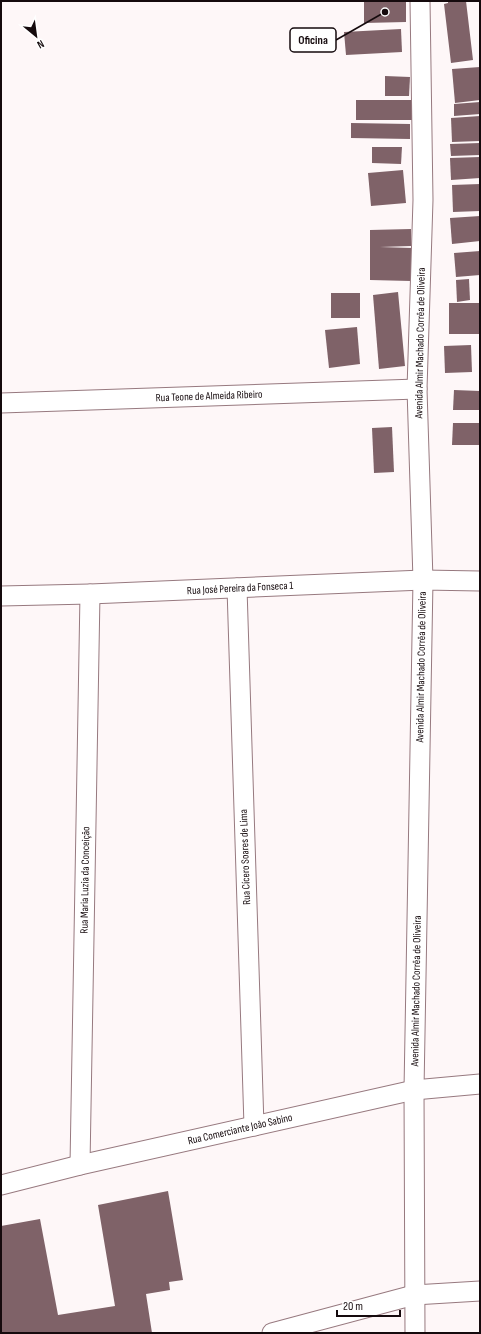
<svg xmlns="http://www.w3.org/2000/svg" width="481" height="1334" viewBox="0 0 481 1334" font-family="'Sofia Sans Condensed',sans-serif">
  <rect width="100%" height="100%" fill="#fef7f8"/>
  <g fill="#7f6268">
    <polygon points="364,1 406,1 406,22 364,23"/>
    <polygon points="448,1 466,1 473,60 451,63 444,4 448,3"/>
    <polygon points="401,29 402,52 346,55 344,32"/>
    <polygon points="480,67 480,100 455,103 452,69"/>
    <polygon points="385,76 410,77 409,96 385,96"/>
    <rect x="356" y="100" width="56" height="20"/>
    <polygon points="480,102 480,114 454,116 454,104"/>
    <polygon points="480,116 480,141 452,142 451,118"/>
    <polygon points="351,123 410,124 410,139 351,138"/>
    <polygon points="480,143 480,155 451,156 450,144"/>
    <polygon points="372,147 402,147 401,164 372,163"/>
    <polygon points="480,157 480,178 451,180 450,158"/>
    <polygon points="403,170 406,203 371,206 368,173"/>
    <polygon points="480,184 480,211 453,212 452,185"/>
    <polygon points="480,216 480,241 452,244 450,218"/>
    <polygon points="411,229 411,246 380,247 412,248 411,281 370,280 370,230"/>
    <polygon points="480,251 480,275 456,277 454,253"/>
    <polygon points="469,279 470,300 457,302 456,280"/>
    <polygon points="398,292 405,366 379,369 373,295"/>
    <rect x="331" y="293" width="29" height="25"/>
    <rect x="449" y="303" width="31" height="31"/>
    <polygon points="357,327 360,364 329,368 325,330"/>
    <polygon points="471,345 472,372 445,373 444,346"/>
    <polygon points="454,390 480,391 480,410 453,410"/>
    <polygon points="453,423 480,423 480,445 452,445"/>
    <polygon points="392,427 394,472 374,473 372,428"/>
    <polygon points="168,1191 183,1280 169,1282 170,1290 146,1294 152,1333 1,1333 1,1226 40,1219 58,1315 115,1306 98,1205"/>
  </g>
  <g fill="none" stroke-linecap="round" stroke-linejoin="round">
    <defs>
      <g id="street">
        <polyline points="1,403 417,389"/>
        <polyline points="237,588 254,1126"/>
        <polyline points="1,596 90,594 423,580 480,581"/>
        <polyline points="80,1165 90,594"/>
        <polyline points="1,1185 80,1165 414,1090 480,1084"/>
        <polyline points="272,1333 414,1295 480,1291"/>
        <polyline points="415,1333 414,1090 423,580 417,389 423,200 420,1"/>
      </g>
    </defs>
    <use href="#street" stroke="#97797f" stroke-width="21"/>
    <use href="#street" stroke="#fff" stroke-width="19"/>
  </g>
  <g text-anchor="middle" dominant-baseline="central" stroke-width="3" stroke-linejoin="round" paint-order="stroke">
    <g font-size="11" fill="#150a0d" stroke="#fff">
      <text transform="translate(420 343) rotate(-89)">Avenida Almir Machado Corrêa de Oliveira</text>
      <text transform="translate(209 396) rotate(-2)">Rua Teone de Almeida Ribeiro</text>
      <text transform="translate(240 588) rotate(-3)">Rua José Pereira da Fonseca 1</text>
      <text transform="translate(421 667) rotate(-89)">Avenida Almir Machado Corrêa de Oliveira</text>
      <text transform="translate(245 857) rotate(-92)">Rua Cícero Soares de Lima</text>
      <text transform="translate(85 880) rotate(-89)">Rua Maria Luzia da Conceição</text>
      <text transform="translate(416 991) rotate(-89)">Avenida Almir Machado Corrêa de Oliveira</text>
      <text transform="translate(240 1129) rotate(-13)">Rua Comerciante João Sabino</text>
    </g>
  </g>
  <path fill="none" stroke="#150a0d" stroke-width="1.5" d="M385 12L336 40"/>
  <circle fill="#150a0d" stroke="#fff" stroke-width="1.5" cx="385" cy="12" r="4"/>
  <rect fill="#fff" stroke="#150a0d" stroke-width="1.5" x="290" y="28" width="46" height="24" rx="4"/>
  <g font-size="12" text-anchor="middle" font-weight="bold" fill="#150a0d">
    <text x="313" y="44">Oficina</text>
  </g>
  <rect width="481" height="1334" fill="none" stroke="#150a0d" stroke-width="4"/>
  <g transform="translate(36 36) rotate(151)" stroke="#ffffff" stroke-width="3" paint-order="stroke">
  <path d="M0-3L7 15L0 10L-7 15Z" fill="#150a0d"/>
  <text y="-6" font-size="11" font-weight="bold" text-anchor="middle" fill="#150a0d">N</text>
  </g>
  <path d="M337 1310v6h63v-6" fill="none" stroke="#150a0d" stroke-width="2"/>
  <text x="343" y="1310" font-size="12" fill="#150a0d" stroke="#ffffff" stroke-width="3" paint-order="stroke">20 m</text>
</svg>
